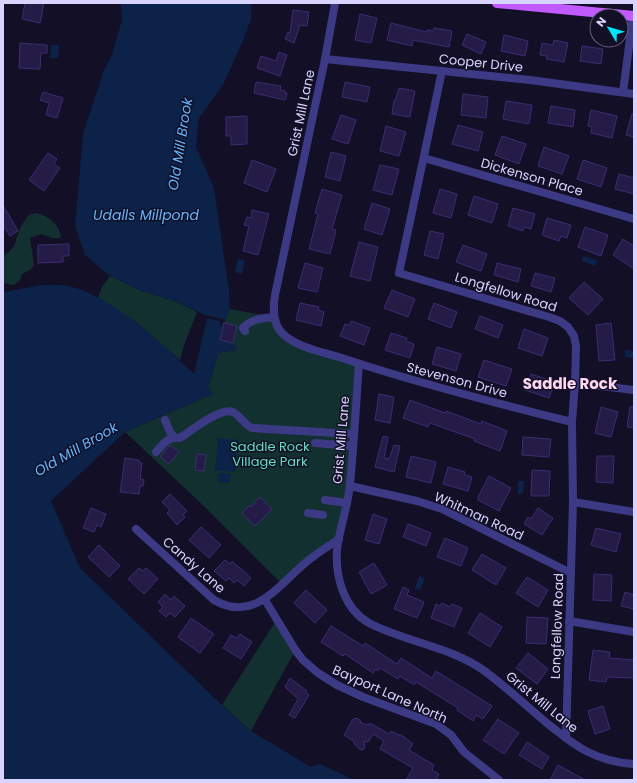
<svg xmlns="http://www.w3.org/2000/svg" width="637" height="783" viewBox="0 0 637 783" font-family="Poppins,sans-serif">
  <rect width="100%" height="100%" fill="#130f26"/>
  <g fill="#12302f">
    <path d="M36,213C50,217 59,223 61,238H52L41,234L30,238L34,265L30,270L22,274L20,280L14,285L3,283V256C17,248 14,242 20,229C22,224 26,219 29,215Z"/>
    <polygon points="110,276 142,291 175,301 197,312 184,345 180,360 136,322 98,298 102,287"/>
    <polygon points="230,309 274,317 283,334 359,364 353,434 339,539 282,584 206,508 125,432 213,394 208,388 218,354 222,352 236,350 233,343 220,340 223,326 220,325 221,321 225,320"/>
    <polygon points="277,619 296,649 251,731 222,705"/>
  </g>
  <g fill="#0c2248">
    <path d="M121,3H251V19L242,43L223,85L199,118L196,147L214,188L229,291L230,309L225,320L221,321L220,325L223,326L220,340L233,343L237,347L236,350L222,352L218,354L208,388L213,394L125,432L51,501L80,568L228,711L251,731L311,767L320,764L354,780H3V292C23,289 46,282 67,286C109,293 164,345 194,374L207,318V316L175,301L142,291L110,276L85,255L75,226L83,134L104,70L112,55L122,20Z"/>
    <polygon points="51,45 59,45 58,58 50,58"/>
    <polygon points="583,256 597,260 596,266 582,261"/>
    <polygon points="238,259 245,260 242,274 235,272"/>
    <polygon points="625,350 634,351 634,358 625,357"/>
    <polygon points="218,438 239,440 235,472 215,470"/>
    <polygon points="219,473 231,474 229,483 218,482"/>
    <polygon points="518,481 524,481 523,494 518,494"/>
    <polygon points="419,576 425,578 420,590 415,588"/>
  </g>
  <polygon fill="#130f26" points="206,315 225,320 225,322 222,323 223,326 220,325 220,321 206,318"/>
  <g fill="#241b47" stroke="#3b2d73">
    <polygon points="25,3 44,3 40,23 22,19"/>
    <polygon points="293,10 309,12 307,26 300,25 294,43 285,39 288,32 290,33"/>
    <polygon points="360,14 377,18 371,43 355,40"/>
    <polygon points="391,23 426,32 427,30 433,31 434,28 452,31 449,47 413,40 412,46 387,40"/>
    <polygon points="467,34 486,42 481,54 462,45"/>
    <polygon points="504,35 528,41 525,56 501,51"/>
    <polygon points="554,40 568,43 564,62 546,59 547,56 540,55 542,43 553,45"/>
    <polygon points="20,43 47,45 47,53 41,53 40,69 19,68"/>
    <polygon points="582,46 603,49 601,64 580,61"/>
    <polygon points="279,52 287,55 280,76 257,68 261,56 276,61"/>
    <polygon points="256,82 281,86 280,90 285,91 285,93 287,93 285,100 254,93"/>
    <polygon points="345,82 370,87 367,102 342,97"/>
    <polygon points="399,88 415,91 410,117 392,114 394,100 395,101"/>
    <polygon points="43,92 63,98 57,118 46,115 49,103 40,100"/>
    <polygon points="463,94 488,97 486,118 461,115"/>
    <polygon points="506,101 532,105 529,124 503,119"/>
    <polygon points="551,106 575,110 573,127 548,123"/>
    <polygon points="591,110 617,116 612,138 591,133 592,127 588,126"/>
    <polygon points="632,114 634,114 634,137 626,135"/>
    <polygon points="341,115 356,120 348,144 332,139"/>
    <polygon points="247,116 247,144 231,145 231,136 226,136 226,117"/>
    <polygon points="458,125 483,132 478,151 452,144"/>
    <polygon points="386,126 406,132 399,156 380,151"/>
    <polygon points="502,136 526,144 519,164 495,155"/>
    <polygon points="544,147 569,156 562,174 538,166"/>
    <polygon points="331,152 346,156 340,181 325,177"/>
    <polygon points="48,153 57,159 54,164 60,168 44,191 29,180"/>
    <polygon points="252,160 276,169 267,192 244,183"/>
    <polygon points="583,160 607,168 601,187 577,179"/>
    <polygon points="380,165 399,169 392,195 373,190"/>
    <polygon points="619,174 634,178 634,194 615,189"/>
    <polygon points="322,189 342,195 332,229 336,230 330,254 309,249 318,214 315,213"/>
    <polygon points="440,189 457,194 451,218 433,213"/>
    <polygon points="474,196 498,204 492,223 468,215"/>
    <polygon points="372,203 390,209 382,235 364,229"/>
    <polygon points="3,205 18,231 10,236 5,228 3,229"/>
    <polygon points="513,208 535,214 531,229 524,227 523,231 508,226"/>
    <polygon points="252,210 269,214 258,255 243,251 249,226 244,225 247,217 251,218"/>
    <polygon points="547,218 571,225 567,238 561,236 559,241 542,235"/>
    <polygon points="585,227 608,235 601,256 578,247"/>
    <polygon points="430,231 444,234 438,259 424,255"/>
    <polygon points="623,239 634,246 634,269 613,255"/>
    <polygon points="359,242 378,247 370,281 350,276"/>
    <polygon points="69,244 69,256 63,256 63,262 38,263 38,245"/>
    <polygon points="463,245 487,254 481,271 456,262"/>
    <polygon points="305,263 323,268 317,292 298,288"/>
    <polygon points="497,263 521,269 518,282 494,275"/>
    <polygon points="535,273 555,278 551,292 531,286"/>
    <polygon points="584,282 603,299 588,315 569,298"/>
    <polygon points="392,290 415,299 408,317 384,308"/>
    <polygon points="300,303 319,307 318,310 324,312 321,326 296,320"/>
    <polygon points="434,303 457,312 451,328 428,319"/>
    <polygon points="480,316 503,325 498,338 475,329"/>
    <polygon points="351,321 370,328 364,345 340,336 345,324 350,325"/>
    <polygon points="224,323 237,326 233,343 220,340"/>
    <polygon points="611,323 615,360 599,361 596,325"/>
    <polygon points="524,329 548,338 542,356 518,348"/>
    <polygon points="391,333 407,338 406,341 414,344 410,358 385,350"/>
    <polygon points="437,347 461,354 456,371 432,364"/>
    <polygon points="484,360 512,369 506,386 478,377"/>
    <polygon points="531,374 555,382 549,398 525,390"/>
    <polygon points="379,394 394,397 390,423 375,420"/>
    <polygon points="410,400 445,413 446,411 481,424 482,421 507,431 500,451 474,441 475,439 430,423 428,427 403,418"/>
    <polygon points="601,407 618,412 611,437 595,433"/>
    <polygon points="630,407 634,407 634,428 627,427"/>
    <polygon points="383,436 388,437 384,458 389,459 394,445 400,446 394,472 375,467"/>
    <polygon points="523,437 551,439 549,457 522,455"/>
    <polygon points="170,445 179,452 169,464 160,457"/>
    <polygon points="197,454 206,455 204,471 195,470"/>
    <polygon points="411,456 436,462 431,483 406,477"/>
    <polygon points="597,456 614,456 613,483 596,482"/>
    <polygon points="125,458 139,460 139,462 142,463 140,479 144,480 143,486 140,486 139,494 120,492"/>
    <polygon points="448,467 465,472 464,475 472,477 468,491 443,484"/>
    <polygon points="532,470 550,471 549,496 531,496"/>
    <polygon points="489,476 511,488 499,511 478,500 478,497"/>
    <polygon points="170,494 187,511 183,515 185,517 177,525 167,513 170,510 162,502"/>
    <polygon points="260,497 272,509 255,526 242,513 250,505 251,507"/>
    <polygon points="91,508 106,514 101,527 97,525 94,532 83,528"/>
    <polygon points="538,508 553,518 542,535 524,524 528,517 531,519"/>
    <polygon points="373,514 387,519 379,544 365,540"/>
    <polygon points="408,524 431,533 426,546 403,537"/>
    <polygon points="201,527 221,545 209,558 189,540"/>
    <polygon points="596,528 621,534 616,552 591,545"/>
    <polygon points="445,538 468,548 461,566 437,557"/>
    <polygon points="99,545 120,566 109,577 88,557"/>
    <polygon points="482,554 506,568 496,585 472,570"/>
    <polygon points="225,560 230,564 232,561 251,578 244,586 237,580 234,583 229,578 226,581 214,571"/>
    <polygon points="374,563 387,585 371,594 359,572"/>
    <polygon points="139,568 143,571 146,568 158,579 144,594 128,579"/>
    <polygon points="594,574 612,575 611,601 593,600"/>
    <polygon points="527,577 548,590 538,607 516,593"/>
    <polygon points="403,587 409,590 407,595 424,602 417,618 394,609"/>
    <polygon points="306,590 327,610 315,623 294,603"/>
    <polygon points="625,592 634,595 634,609 621,606"/>
    <polygon points="165,594 171,600 174,596 185,606 175,617 170,613 166,617 159,611 163,607 158,602"/>
    <polygon points="442,603 450,607 452,604 462,608 454,627 431,618 436,604 440,606"/>
    <polygon points="480,613 502,627 490,647 468,633"/>
    <polygon points="527,617 548,618 546,644 526,643"/>
    <polygon points="191,618 214,634 200,653 178,637"/>
    <polygon points="331,626 363,646 365,643 397,664 401,658 432,678 436,671 492,706 483,719 476,715 473,721 457,710 458,708 416,682 414,685 400,676 398,679 380,668 378,671 376,669 373,673 345,654 343,656 321,642"/>
    <polygon points="240,634 252,642 241,659 223,648 231,635 237,638"/>
    <polygon points="593,650 610,652 609,658 634,660 634,678 607,677 606,682 589,680"/>
    <polygon points="528,653 548,669 537,684 516,668"/>
    <polygon points="290,678 307,691 306,693 309,695 295,718 289,715 298,699 285,687"/>
    <polygon points="603,706 610,729 595,734 588,711"/>
    <polygon points="357,718 360,720 361,723 369,725 370,723 389,734 391,731 399,735 400,734 413,744 409,750 434,765 432,770 439,774 436,780 406,780 413,768 380,749 384,741 373,734 369,741 364,742 365,747 364,749 361,750 358,748 357,746 354,744 355,742 344,735 353,719"/>
    <polygon points="498,719 519,733 504,754 483,740"/>
    <polygon points="527,742 549,757 542,769 519,755"/>
    <polygon points="558,765 585,780 550,780"/>
  </g>
  <g fill="none" stroke-linecap="round" stroke-linejoin="round">
    <g stroke="#3d3a85" stroke-width="8">
      <path d="M335,3L325,59L275,295C273,308 272,324 283,334C298,348 323,352 342,358C417,383 495,403 572,422"/>
      <polyline points="325,59 530,80 634,94"/>
      <polyline points="442,71 399,273 549,317 560,321 568,327 574,336 576,346 575,383 572,422 573,502 566,738"/>
      <polyline points="623,92 633,16"/>
      <polyline points="424,158 634,219"/>
      <path d="M245,331L243,328C251,319 262,318 274,317"/>
      <path d="M359,364C356,404 354,444 350,484C348,506 340,527 337,549C335,577 344,609 369,623C405,642 453,647 486,672C507,688 528,707 548,724C561,734 573,745 588,752C602,759 618,763 634,764"/>
      <polyline points="575,383 634,390"/>
      <polyline points="165,420 170,432 174,437"/>
      <polyline points="315,443 353,446"/>
      <path d="M156,452C163,444 168,436 180,438C191,431 220,407 233,412C241,416 244,425 252,428L353,434"/>
      <polyline points="350,486 417,501 442,509 571,573"/>
      <polyline points="325,500 347,503"/>
      <polyline points="573,502 634,512"/>
      <polyline points="308,513 323,515"/>
      <path d="M136,529L214,600C253,623 277,587 304,564C315,554 327,547 339,539"/>
      <polyline points="265,600 296,651 303,660 318,673 337,685 363,697 436,724 451,735 464,752 499,780"/>
      <polyline points="569,621 634,632"/>
    </g>
    <polyline stroke="#c25bff" stroke-width="10" points="497,3 634,16"/>
  </g>
  <g text-anchor="middle" dominant-baseline="central" stroke-width="3" stroke-linejoin="round" paint-order="stroke">
    <g font-size="13" fill="#d9d4ff" stroke="#130f26">
      <text transform="translate(481 63) rotate(6)">Cooper Drive</text>
      <text transform="translate(301 113) rotate(-78)">Grist Mill Lane</text>
      <text transform="translate(532 177) rotate(16)">Dickenson Place</text>
      <text transform="translate(506 292) rotate(17)">Longfellow Road</text>
      <text transform="translate(457 380) rotate(15)">Stevenson Drive</text>
      <text transform="translate(341 440) rotate(-85)">Grist Mill Lane</text>
      <text transform="translate(479 516) rotate(25)">Whitman Road</text>
      <text transform="translate(194 565) rotate(41)">Candy Lane</text>
      <text transform="translate(557 626) rotate(-88)">Longfellow Road</text>
      <text transform="translate(390 694) rotate(24)">Bayport Lane North</text>
      <text transform="translate(542 702) rotate(39)">Grist Mill Lane</text>
    </g>
    <g font-size="13" fill="#5fe0c0" stroke="#130f26">
      <text x="270" y="446">Saddle Rock<tspan x="270" dy="15">Village Park</tspan></text>
    </g>
    <g font-size="14" font-style="italic" fill="#62b6ff" stroke="#130f26">
      <text transform="translate(180 144) rotate(-81)">Old Mill Brook</text>
      <text x="146" y="215">Udalls Millpond</text>
      <text transform="translate(76 449) rotate(-30)">Old Mill Brook</text>
    </g>
    <g font-size="15" font-weight="bold" fill="#ffd6f0" stroke="#130f26">
      <text x="570" y="383">Saddle Rock</text>
    </g>
  </g>
  <rect width="637" height="783" fill="none" stroke="#d9d4ff" stroke-width="8"/>
  <g transform="translate(609 28) rotate(308)"><circle r="19" fill="#130f26" stroke="#625e7d"/>
  <path d="M0-3L7 15L0 10L-7 15Z" fill="#00e5ff"/>
  <text y="-6" font-size="11" font-weight="bold" text-anchor="middle" fill="#d9d4ff">N</text>
  </g>
</svg>
